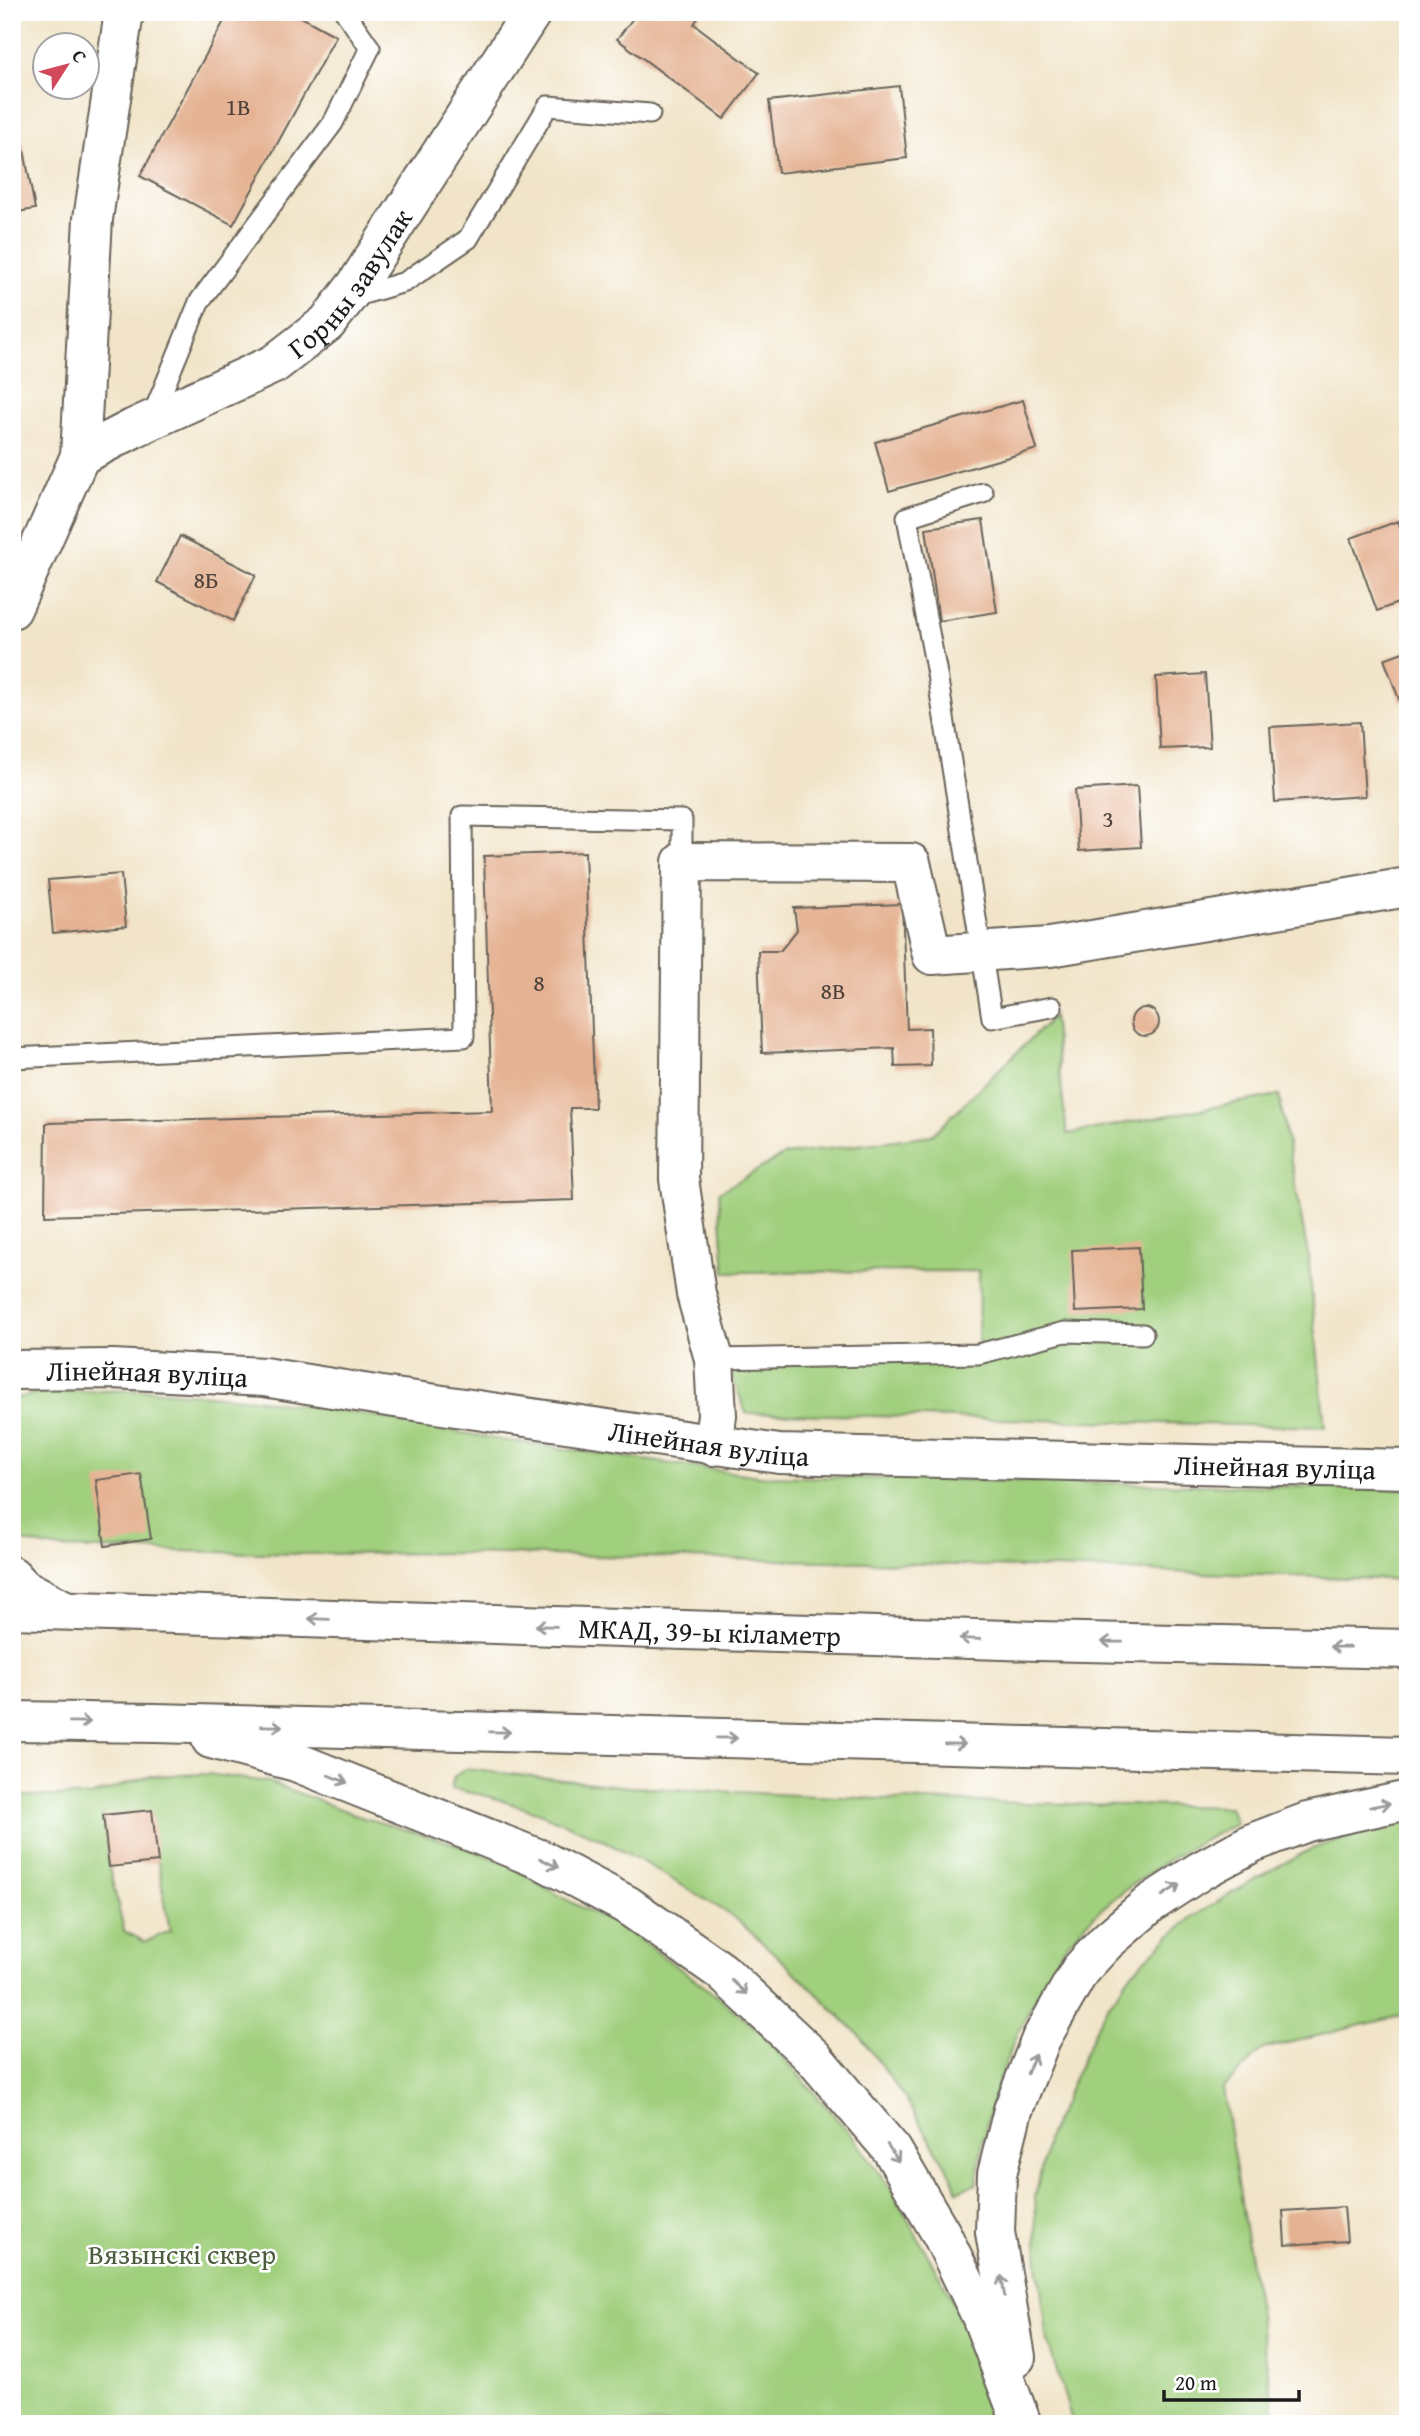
<svg xmlns="http://www.w3.org/2000/svg" width="1420" height="2436" viewBox="0 0 1420 2436" font-family="'Gentium Book Plus',serif">
  <rect width="100%" height="100%" fill="#fff"/>
  <filter id="ink" filterUnits="userSpaceOnUse"><feTurbulence type="fractalNoise" baseFrequency=".0143" numOctaves="2"/><feDisplacementMap in="SourceGraphic" scale="14" xChannelSelector="R" yChannelSelector="G"/><feConvolveMatrix kernelMatrix="1 2 1 2 8 2 1 2 1" color-interpolation-filters="sRGB"/></filter>
  <filter id="wash" filterUnits="userSpaceOnUse"><feTurbulence type="fractalNoise" baseFrequency=".00686" numOctaves="4" result="noise"/><feDisplacementMap in="SourceGraphic" scale="28" xChannelSelector="R" yChannelSelector="G"/><feGaussianBlur stdDeviation="1.57" result="paint"/><feColorMatrix in="noise" values="0 0 0 0 0 0 0 0 0 0 0 0 0 0 0 0 0 1.4 0 .05"/><feComposite in="paint" operator="in"/></filter>
  <g filter="url(#wash)">
    <rect width="100%" height="100%" fill="#f1e4c8"/>
    <g fill="#a0cf7d" stroke="#5e764c" stroke-width="2" fill-rule="evenodd">
      <polygon points="1053,1017 1067,1134 1279,1095 1308,1255 1325,1427 746,1413 728,1365 978,1354 979,1271 725,1272 719,1192 784,1155 932,1135"/>
      <polygon points="150,1390 255,1399 351,1412 501,1440 759,1476 1408,1489 1408,1580 867,1562 455,1553 300,1554 55,1548 24,1542 12,1535 12,1399 44,1392"/>
      <path d="M464,1769L629,1787L923,1801L1230,1807L1236,1824C1178,1851 1110,1893 1068,1943C1059,1953 1053,1967 1046,1979C1010,2041 983,2112 977,2184L957,2191L951,2174L906,2100L859,2035L800,1977L734,1917L650,1866L599,1838L542,1814L488,1796L451,1789L454,1777Z"/>
      <path d="M207,1774L269,1782L364,1818L453,1843L503,1862L569,1901L624,1929L696,1980L760,2031L854,2138L891,2189L950,2295L1003,2424H12V1796H90L150,1776ZM103,1815L158,1862L170,1931L145,1942L124,1931L109,1867Z"/>
      <polygon points="1408,1818 1408,2014 1263,2049 1223,2088 1276,2424 1073,2424 1048,2342 1038,2266 1035,2197 1048,2137 1102,2015 1132,1972 1171,1935 1193,1917 1258,1877 1311,1849"/>
    </g>
    <g id="blocks">
      <g fill="#e5b293">
        <polygon points="229,12 292,12 336,36 233,225 140,176"/>
        <polygon points="638,12 702,12 694,24 759,73 724,119 617,39"/>
        <polygon points="12,85 35,209 12,213"/>
        <polygon points="899,86 907,158 778,173 769,101"/>
        <polygon points="1023,400 1037,449 889,491 875,442"/>
        <polygon points="983,520 997,612 939,621 926,528"/>
        <polygon points="1398,521 1408,548 1408,599 1377,611 1351,538"/>
        <polygon points="180,536 256,575 233,621 157,582"/>
        <polygon points="1408,650 1408,699 1400,702 1384,659"/>
        <polygon points="1205,674 1210,747 1160,749 1156,677"/>
        <polygon points="1360,722 1365,796 1275,802 1270,727"/>
        <polygon points="1137,786 1141,847 1079,851 1075,790"/>
        <polygon points="585,852 595,1108 570,1108 574,1200 45,1216 46,1123 492,1111 484,856"/>
        <polygon points="121,874 126,926 53,933 48,880"/>
        <polygon points="902,904 907,1029 930,1028 931,1066 895,1067 894,1048 762,1053 758,951 780,951 797,930 794,908"/>
        <circle cx="1145" cy="1022" r="14"/>
        <polygon points="1139,1247 1142,1309 1075,1312 1072,1250"/>
        <polygon points="141,1474 151,1539 105,1546 96,1480"/>
        <polygon points="152,1810 158,1862 109,1867 103,1815"/>
        <polygon points="1344,2207 1347,2241 1285,2245 1283,2211"/>
      </g>
    </g>
  </g>
  <g filter="url(#ink)">
    <use href="#blocks" fill-opacity="0" stroke="#676258" stroke-width="2"/>
    <g fill="none" stroke-linecap="round" stroke-linejoin="round">
      <defs>
        <g id="lane">
          <polyline points="350,298 405,282 468,239 548,106 650,114"/>
          <polyline points="151,419 199,302 333,123 370,48 345,12"/>
          <polyline points="983,493 907,517 937,674 992,1018 1052,1007"/>
          <polyline points="12,1058 464,1037 462,816 682,820 682,862"/>
          <polyline points="714,1359 978,1354 1065,1332 1143,1334"/>
        </g>
        <g id="street">
          <path id="s1" d="M80,456L134,428L274,364L327,323L357,284L532,12"/>
          <polyline points="12,609 80,456 93,219 124,12"/>
          <polyline points="713,1446 717,1415 714,1359 696,1294 679,1179 682,862 911,863 932,955 1050,947 1408,887"/>
        </g>
        <g id="secondary">
          <path id="s2" d="M12,1370L113,1369L264,1377L388,1397L779,1454L1408,1469"/>
        </g>
        <g id="highway">
          <polyline points="12,1576 23,1588 63,1609"/>
          <path id="s3" d="M12,1609L1038,1641L1408,1649"/>
          <polyline points="12,1721 155,1723 1408,1756"/>
          <polyline points="211,1739 296,1762 542,1860 627,1905 721,1971 813,2057 892,2150 942,2235 981,2316 1022,2424"/>
          <polyline points="1016,2357 995,2232 997,2174 1013,2110 1041,2039 1080,1970 1107,1941 1151,1903 1200,1871 1252,1843 1307,1822 1408,1800"/>
        </g>
      </defs>
      <use href="#lane" stroke="#676258" stroke-width="23"/>
      <use href="#street" stroke="#676258" stroke-width="42"/>
      <use href="#secondary" stroke="#676258" stroke-width="42"/>
      <use href="#highway" stroke="#676258" stroke-width="42"/>
      <use href="#lane" stroke="#fff" stroke-width="19"/>
      <use href="#street" stroke="#fff" stroke-width="38"/>
      <use href="#secondary" stroke="#fff" stroke-width="38"/>
      <use href="#highway" stroke="#fff" stroke-width="38"/>
    </g>
    <defs><path id="oneway-shaft" d="M-6 0H5M1.5-3L5.5 0L1.5 3" fill="none" stroke-width="1.6" stroke-linecap="round" stroke-linejoin="round" transform="scale(1.75)"/></defs>
    <g stroke="#999">
      <use href="#oneway-shaft" transform="translate(319 1619) rotate(-178)"/>
      <use href="#oneway-shaft" transform="translate(546 1626) rotate(-178)"/>
      <use href="#oneway-shaft" transform="translate(970 1639) rotate(-178)"/>
      <use href="#oneway-shaft" transform="translate(1112 1642) rotate(-179)"/>
      <use href="#oneway-shaft" transform="translate(1340 1647) rotate(-179)"/>
      <use href="#oneway-shaft" transform="translate(80 1722) rotate(1)"/>
      <use href="#oneway-shaft" transform="translate(272 1726) rotate(1)"/>
      <use href="#oneway-shaft" transform="translate(500 1732) rotate(1)"/>
      <use href="#oneway-shaft" transform="translate(727 1738) rotate(1)"/>
      <use href="#oneway-shaft" transform="translate(955 1744) rotate(1)"/>
      <use href="#oneway-shaft" transform="translate(338 1779) rotate(21)"/>
      <use href="#oneway-shaft" transform="translate(1380 1805) rotate(-11)"/>
      <use href="#oneway-shaft" transform="translate(549 1863) rotate(27)"/>
      <use href="#oneway-shaft" transform="translate(1171 1890) rotate(-33)"/>
      <use href="#oneway-shaft" transform="translate(739 1987) rotate(43)"/>
      <use href="#oneway-shaft" transform="translate(1031 2064) rotate(-68)"/>
      <use href="#oneway-shaft" transform="translate(893 2153) rotate(56)"/>
      <use href="#oneway-shaft" transform="translate(1003 2286) rotate(-99)"/>
    </g>
  </g>
  <g text-anchor="middle" dominant-baseline="central" stroke-width="5" stroke-linejoin="round" paint-order="stroke">
    <g font-size="24" fill="#4e423a">
      <text x="238" y="106">1В</text>
      <text x="206" y="579">8Б</text>
      <text x="1108" y="818">3</text>
      <text x="539" y="982">8</text>
      <text x="833" y="990">8В</text>
    </g>
    <g font-size="28" fill="#1c1c1c" stroke="#fff">
      <text stroke="none"><textPath href="#s1" startOffset="327">Горны завулак</textPath></text>
      <text stroke="none"><textPath href="#s2" startOffset="135">Лінейная вуліца</textPath></text>
      <text stroke="none"><textPath href="#s2" startOffset="702">Лінейная вуліца</textPath></text>
      <text stroke="none"><textPath href="#s2" startOffset="1269">Лінейная вуліца</textPath></text>
      <text stroke="none"><textPath href="#s3" startOffset="698">МКАД, 39-ы кіламетр</textPath></text>
    </g>
    <g font-size="28" fill="#4a5b3e" stroke="#fff">
      <text x="182" y="2253">Вязынскі сквер</text>
    </g>
  </g>
  <rect width="1420" height="2436" fill="none" stroke="#fff" stroke-width="42"/>
  <g transform="translate(66 66) rotate(54)"><circle r="33" fill="#ffffff" stroke="#a4a4a4" stroke-width="2"/>
  <path d="M0-5L12 26L0 18L-12 26Z" fill="#d1495b"/>
  <text y="-10" font-size="19" font-weight="bold" text-anchor="middle" fill="#1c1c1c">С</text>
  </g>
  <path d="M1164 2390v10h135v-10" fill="none" stroke="#1c1c1c" stroke-width="3.5"/>
  <text x="1175" y="2390" font-size="21" fill="#1c1c1c" stroke="#ffffff" stroke-width="5" paint-order="stroke">20 m</text>
</svg>
